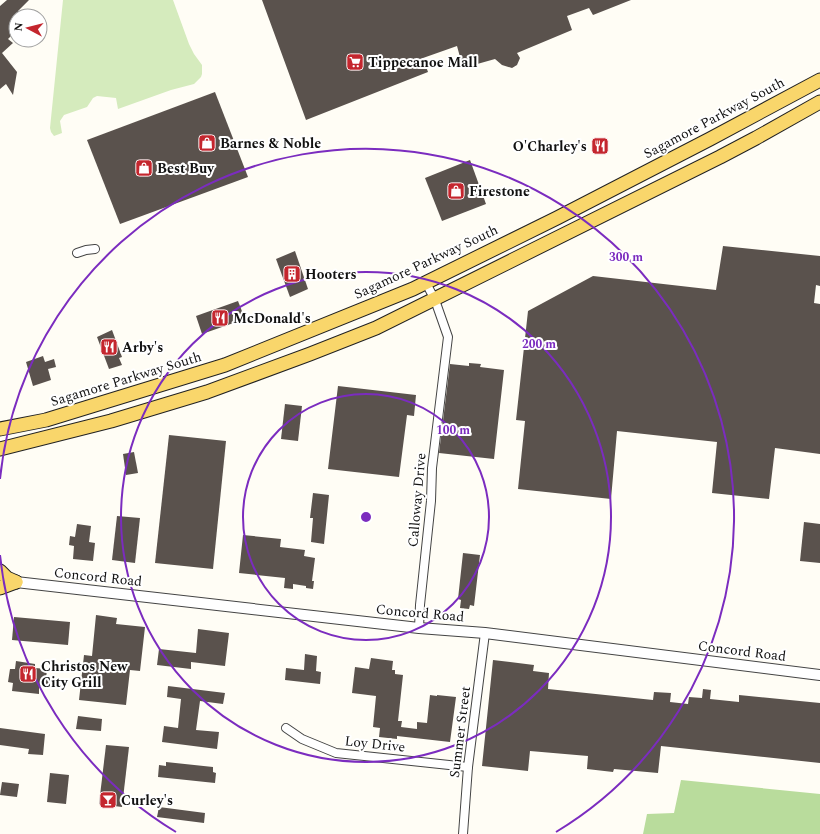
<svg xmlns="http://www.w3.org/2000/svg" width="820" height="834" viewBox="0 0 820 834" font-family="Spectral,serif">
  <rect width="100%" height="100%" fill="#fffdf5"/>
  <polygon fill="#d5ebbd" points="63,0 173,0 189,44 194,54 202,65 202,74 201,77 194,84 171,90 118,109 116,98 97,96 93,98 87,107 64,115 60,121 62,133 54,136 51,132 50,128"/>
  <polygon fill="#b9dc9c" points="681,780 820,794 820,834 643,834 647,814 674,813"/>
  <g fill="#5a524d">
    <polygon points="7,0 29,0 18,11 24,16 16,16 16,31 8,39 13,43 2,53 17,72 13,95 6,84 0,89 0,6"/>
    <polygon points="262,0 631,0 593,15 589,8 567,16 572,30 517,53 520,58 517,65 512,68 502,65 495,59 463,68 457,46 423,58 428,72 306,120"/>
    <polygon points="215,92 248,177 120,224 87,140"/>
    <polygon points="470,160 486,204 442,221 425,178"/>
    <polygon points="723,246 820,256 820,286 816,285 814,303 820,304 820,454 775,448 769,499 712,493 717,442 617,431 611,499 518,489 525,421 516,420 528,311 593,276 716,290"/>
    <polygon points="295,251 308,289 290,297 276,259"/>
    <polygon points="238,301 245,319 202,334 196,316"/>
    <polygon points="112,330 122,357 119,358 122,365 109,369 97,337"/>
    <polygon points="43,356 45,362 54,359 56,367 48,369 51,380 33,386 26,362"/>
    <polygon points="469,363 481,364 480,367 504,370 494,459 439,453 450,364 469,366"/>
    <polygon points="338,386 416,395 414,416 407,415 399,477 328,469"/>
    <polygon points="285,404 302,406 298,441 281,439"/>
    <polygon points="169,435 226,441 213,569 155,563"/>
    <polygon points="134,452 138,473 126,475 123,454"/>
    <polygon points="313,493 329,495 324,544 311,542 313,518 310,518"/>
    <polygon points="117,516 140,518 135,563 112,560"/>
    <polygon points="804,522 820,524 820,563 800,561"/>
    <polygon points="77,524 91,526 89,542 95,543 93,561 73,559 74,546 69,545 70,536 75,537"/>
    <polygon points="243,535 281,539 280,547 305,550 304,556 315,558 312,581 314,581 313,589 306,588 306,586 293,584 293,589 284,588 285,578 239,573"/>
    <polygon points="463,553 480,555 474,606 470,605 469,609 460,608 461,600 458,599"/>
    <polygon points="96,615 117,618 116,624 145,627 140,671 130,670 126,705 79,700 84,655 92,656"/>
    <polygon points="14,617 70,622 68,645 12,640"/>
    <polygon points="198,629 229,633 225,666 191,662 191,669 157,665 159,649 196,653"/>
    <polygon points="305,654 317,656 316,671 321,672 320,684 285,680 286,668 304,670"/>
    <polygon points="371,658 393,661 392,670 395,670 395,674 403,675 398,721 402,721 401,727 417,729 417,722 427,723 430,695 437,696 437,695 456,697 450,742 397,736 397,739 379,737 380,728 373,727 376,696 352,693 355,667 369,669"/>
    <polygon points="493,660 534,665 533,671 549,673 548,689 653,700 654,692 671,693 670,702 688,704 689,697 702,698 703,689 711,690 710,699 739,702 739,695 820,703 820,763 661,746 658,773 614,769 613,772 587,769 588,756 530,751 528,771 482,766"/>
    <polygon points="16,661 35,664 35,668 47,669 46,679 50,679 49,687 39,686 39,694 12,691 13,683 8,682 10,669 15,669"/>
    <polygon points="168,686 225,693 223,704 200,701 196,730 219,732 217,749 162,742 164,726 178,728 181,699 167,697"/>
    <polygon points="78,716 102,719 101,731 76,729"/>
    <polygon points="0,728 45,734 43,755 28,754 29,749 0,745"/>
    <polygon points="106,745 129,747 122,807 99,804"/>
    <polygon points="166,762 213,767 213,772 216,773 215,783 158,777 159,765 166,766"/>
    <polygon points="50,773 69,775 66,804 47,802"/>
    <polygon points="2,782 19,784 17,797 0,795"/>
    <polygon points="159,807 205,813 204,823 157,817"/>
  </g>
  <g fill="none" stroke-linecap="round" stroke-linejoin="round">
    <defs>
      <g id="minor">
        <polyline points="77,253 86,250 95,249"/>
        <polyline points="419,628 420,605 431,501 432,468 448,337 435,300 426,283"/>
        <polyline points="286,728 302,739 336,753 468,767"/>
        <polyline points="463,834 468,767 485,633"/>
      </g>
      <polyline id="tertiary" points="16,582 419,628 485,633 820,675"/>
      <g id="primary">
        <polyline points="0,429 46,420 225,365 413,289 557,218 710,139 820,80"/>
        <polyline points="0,449 111,421 207,392 310,354 376,328 720,157 756,138 820,102"/>
        <polyline points="0,571 7,578 16,582"/>
        <polyline points="0,588 16,582"/>
      </g>
    </defs>
    <use href="#minor" stroke="#444" stroke-width="10"/>
    <use href="#tertiary" stroke="#444" stroke-width="12"/>
    <use href="#primary" stroke="#222" stroke-width="15"/>
    <use href="#minor" stroke="#fff" stroke-width="8"/>
    <use href="#tertiary" stroke="#fff" stroke-width="10"/>
    <use href="#primary" stroke="#f9d66b" stroke-width="13"/>
  </g>
  <g fill="none" stroke="#7b2cbf" stroke-width="2">
    <circle cx="366" cy="517" r="123"/>
    <circle cx="366" cy="517" r="245"/>
    <path d="M176 832A368 368 0 0 1 0 555M0 479A368 368 0 1 1 556 832"/>
  </g>
  <defs>
    <symbol id="supermarket-square" viewBox="-11 -11 22 22"><rect x="-9" y="-9" width="18" height="18" rx="4" fill="#c4262e" stroke="#fff"/><path d="M-6-5.5h2.5l.6 2H6L4.5 2H-2.5L-4.4-4H-6ZM-1.5 3.2a1.3 1.3 0 1 0 .1 0ZM3 3.2a1.3 1.3 0 1 0 .1 0Z" fill="#fff"/></symbol>
    <symbol id="shop-square" viewBox="-11 -11 22 22"><rect x="-9" y="-9" width="18" height="18" rx="4" fill="#c4262e" stroke="#fff"/><path d="M-5-2.5h2.3a2.7 3.5 0 0 1 5.4 0H5L5.5 6h-11ZM-1.5-2.5h3a1.5 2.3 0 0 0-3 0Z" fill="#fff"/></symbol>
    <symbol id="restaurant-square" viewBox="-11 -11 22 22"><rect x="-9" y="-9" width="18" height="18" rx="4" fill="#c4262e" stroke="#fff"/><path d="M-5-6h1v4h1v-4h1v4h1v-4h1v5L-1.5 .5V6h-2V.5L-5-1ZM5-6V6H3V1.5H1.5Q1.5-4 5-6Z" fill="#fff"/></symbol>
    <symbol id="building-square" viewBox="-11 -11 22 22"><rect x="-9" y="-9" width="18" height="18" rx="4" fill="#c4262e" stroke="#fff"/><path d="M-4-6H4V6H1V3H-1V6H-4ZM-2.5-4.3h1.7v1.8h-1.7ZM.8-4.3h1.7v1.8H.8ZM-2.5-1h1.7V.8h-1.7ZM.8-1h1.7V.8H.8Z" fill="#fff"/></symbol>
    <symbol id="bar-square" viewBox="-11 -11 22 22"><rect x="-9" y="-9" width="18" height="18" rx="4" fill="#c4262e" stroke="#fff"/><path d="M-6-5H6L.8 .8V4.5H3.5V6h-7V4.5H-.8V.8Z" fill="#fff"/></symbol>
  </defs>
  <g fill-rule="evenodd">
    <use href="#supermarket-square" x="345" y="52" width="20" height="20"/>
    <use href="#shop-square" x="197" y="133" width="20" height="20"/>
    <use href="#restaurant-square" x="590" y="136" width="20" height="20"/>
    <use href="#shop-square" x="134" y="158" width="20" height="20"/>
    <use href="#shop-square" x="446" y="181" width="20" height="20"/>
    <use href="#building-square" x="282" y="264" width="20" height="20"/>
    <use href="#restaurant-square" x="210" y="308" width="20" height="20"/>
    <use href="#restaurant-square" x="99" y="337" width="20" height="20"/>
    <use href="#restaurant-square" x="18" y="664" width="20" height="20"/>
    <use href="#bar-square" x="98" y="790" width="20" height="20"/>
  </g>
  <g text-anchor="middle" dominant-baseline="central" stroke-width="4" stroke-linejoin="round" paint-order="stroke">
    <g font-size="14" font-weight="bold" fill="#111" stroke="#fff" text-anchor="start">
      <text x="368" y="62">Tippecanoe Mall</text>
      <text x="220" y="143">Barnes &amp; Noble</text>
      <text x="587" y="146" text-anchor="end">O'Charley's</text>
      <text x="157" y="168">Best Buy</text>
      <text x="469" y="191">Firestone</text>
      <text x="305" y="274">Hooters</text>
      <text x="233" y="318">McDonald's</text>
      <text x="122" y="347">Arby's</text>
      <text x="41" y="666">Christos New<tspan x="41" dy="16">City Grill</tspan></text>
      <text x="121" y="800">Curley's</text>
    </g>
    <g font-size="14" fill="#111" stroke="#fff">
      <text transform="translate(714 118) rotate(-28)">Sagamore Parkway South</text>
      <text transform="translate(426 262) rotate(-25)">Sagamore Parkway South</text>
      <text transform="translate(126 379) rotate(-17)">Sagamore Parkway South</text>
      <text transform="translate(417 500) rotate(-85)">Calloway Drive</text>
      <text transform="translate(98 577) rotate(6)">Concord Road</text>
      <text transform="translate(420 613) rotate(5)">Concord Road</text>
      <text transform="translate(742 651) rotate(7)">Concord Road</text>
      <text transform="translate(460 732) rotate(-83)">Summer Street</text>
      <text transform="translate(375 744) rotate(6)">Loy Drive</text>
    </g>
  </g>
  <circle cx="366" cy="517" r="6" fill="#7b2cbf" stroke="#fff" stroke-width="2"/>
  <g font-size="12" text-anchor="middle" font-weight="bold" fill="#7b2cbf" stroke="#fff" stroke-width="4" stroke-linejoin="round" paint-order="stroke">
    <text x="626" y="261">300 m</text>
    <text x="539" y="348">200 m</text>
    <text x="453" y="434">100 m</text>
  </g>
  <g transform="translate(28 28) rotate(277)"><circle r="19" fill="#ffffff" stroke="#a0a0a0"/>
  <path d="M0-3L7 15L0 10L-7 15Z" fill="#c4262e"/>
  <text y="-6" font-size="11" font-weight="bold" text-anchor="middle" fill="#111111">N</text>
  </g>
</svg>
